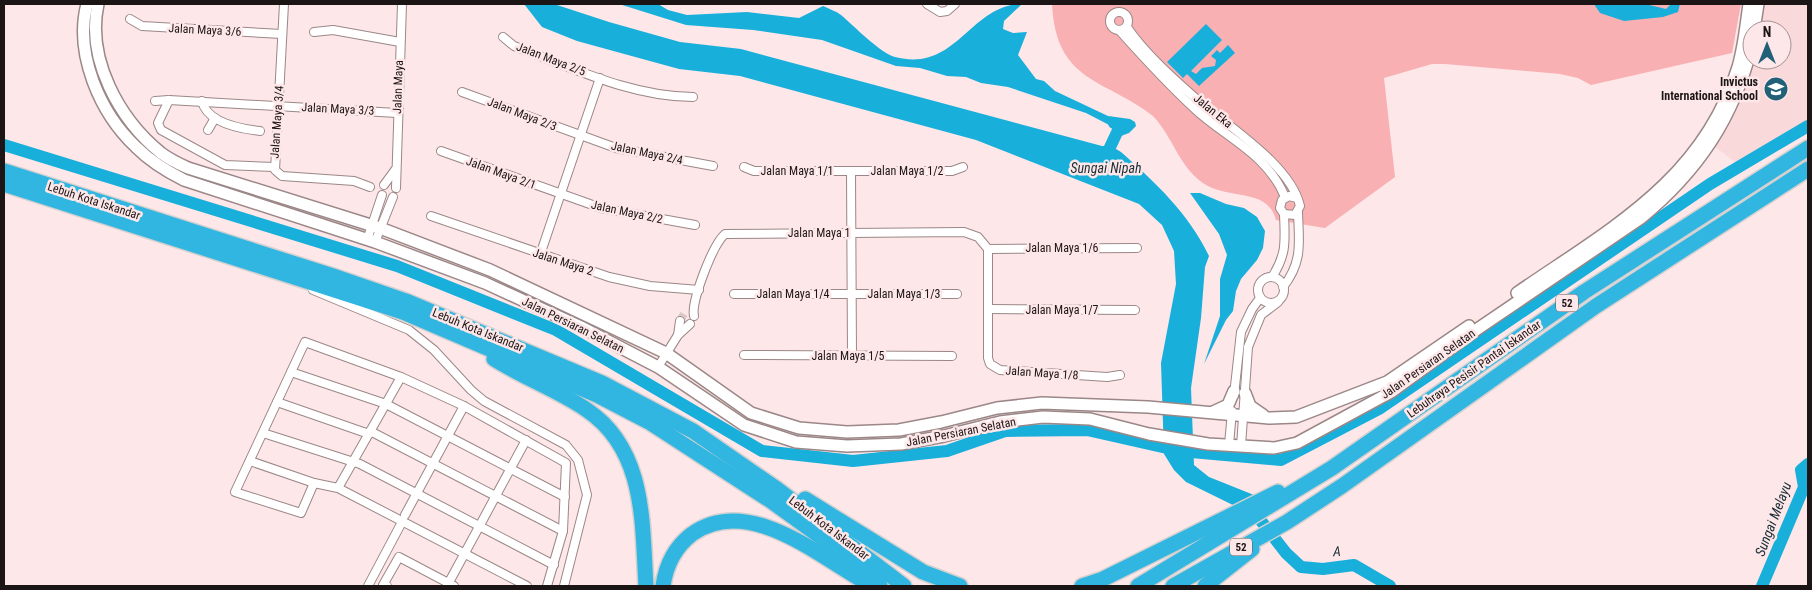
<svg xmlns="http://www.w3.org/2000/svg" width="1812" height="590" viewBox="0 0 1812 590" font-family="'Roboto Condensed',sans-serif">
  <rect width="100%" height="100%" fill="#fee7e8"/>
  <polygon fill="#f9d9da" points="1762,4 1808,4 1808,126 1740,166 1714,146 1737,110 1754,60 1782,60 1782,30 1760,30"/>
  <path fill="#f8b0b3" d="M1052,4H1741L1732,53L1591,85L1578,78L1560,74L1445,64H1432L1384,78L1395,177L1325,228L1276,220C1268,189 1233,199 1208,186C1180,171 1174,138 1153,116C1104,78 1056,83 1052,4Z"/>
  <g fill="#18afdb">
    <path d="M524,4H554L609,22L680,42L741,49L1102,146H1111L1121,152C1156,183 1189,214 1209,256L1205,267L1201,318L1191,388L1194,465L1209,477L1254,495L1257,499L1239,508L1186,482L1174,470L1164,454L1161,363L1176,284L1174,251L1162,225L1139,204L976,140L740,76L679,69L577,41L542,27Z"/>
    <path d="M619,4H658L668,10L687,15L747,12L799,18L823,6C829,9 836,11 841,15C853,25 880,53 895,57C957,73 970,4 1022,4L1004,21L1003,29L1013,33L1027,32L1018,55L1036,79L1044,81L1055,91L1108,116L1130,119L1135,122L1136,126L1129,133L1121,136L1114,132L1113,127L1086,113L1008,87L981,83L966,77L947,76L920,68L896,66L822,40L753,30L686,25Z"/>
    <polygon points="1594,4 1645,4 1666,9 1671,4 1680,4 1678,12 1663,17 1624,21 1600,13"/>
    <polygon points="1206,24 1222,40 1191,71 1196,74 1202,68 1215,66 1216,60 1211,56 1217,50 1220,53 1228,45 1235,53 1199,86 1187,74 1183,78 1167,62"/>
    <polygon points="1190,193 1200,193 1226,204 1244,208 1257,217 1265,231 1263,248 1257,260 1241,279 1236,291 1233,311 1226,320 1204,364 1220,316 1220,279 1227,255 1219,234"/>
  </g>
  <g fill="none" stroke-linecap="round" stroke-linejoin="round">
    <g stroke="#18afdb" stroke-width="12">
      <polyline points="4,145 397,266 556,330 762,451 853,461 947,451 1005,431 1087,430 1180,451 1281,460 1379,409 1710,184 1808,126"/>
      <polyline points="1104,160 1120,126 1114,123"/>
      <polyline points="1251,508 1286,553 1301,567 1323,569 1354,565 1390,586"/>
      <polyline points="1762,586 1804,487 1801,470 1808,464"/>
    </g>
    <polyline stroke="#dcc8c8" stroke-width="8" stroke-dasharray="8 4" stroke-linecap="butt" points="680,321 685,312"/>
    <defs>
      <g id="street">
        <polyline points="284,4 275,170 282,176 354,181 370,187"/>
        <polyline points="927,4 940,12 947,11 955,4"/>
        <circle cx="1119" cy="21" r="9"/>
        <polyline points="130,19 142,26 282,34"/>
        <path d="M1127,27C1144,53 1177,82 1201,103C1231,128 1291,166 1300,206L1295,215L1284,214L1280,208L1282,200L1289,196L1297,198"/>
        <path d="M1119,30C1144,58 1169,85 1196,110C1228,139 1268,155 1285,197"/>
        <polyline points="314,32 333,30 400,42"/>
        <path d="M503,37L514,46C571,67 631,97 693,97"/>
        <polyline points="462,92 616,148 713,166"/>
        <polyline points="169,100 158,123 161,130 225,165 274,167"/>
        <polyline points="155,101 169,100 397,113"/>
        <path d="M202,101C207,123 242,129 260,131"/>
        <polyline points="208,130 215,118"/>
        <polyline points="441,151 601,208 695,225"/>
        <polyline points="744,167 754,171 952,171 963,167"/>
        <polyline points="851,171 852,356"/>
        <polyline points="384,185 395,170"/>
        <polyline points="396,188 402,4"/>
        <polyline points="431,216 609,277 650,286 699,290"/>
        <polyline points="367,240 382,195"/>
        <polyline points="375,242 393,197"/>
        <polyline points="988,249 1137,248"/>
        <polyline points="540,255 600,78"/>
        <path d="M1272,277C1287,254 1285,241 1284,214"/>
        <circle cx="1271" cy="290" r="13"/>
        <path d="M1283,287C1303,262 1299,242 1298,213"/>
        <polyline points="313,290 409,330 434,350 471,390 484,401 566,445 578,460 587,495 564,586"/>
        <polyline points="734,294 957,294"/>
        <polyline points="988,309 1135,310"/>
        <path d="M694,316C691,301 713,244 725,234L964,232L978,237L988,249V358L990,364L1000,370L1107,377L1120,375"/>
        <polyline points="678,335 680,321"/>
        <polyline points="744,355 952,356"/>
        <polyline points="658,367 678,335 690,324"/>
        <polyline points="291,372 386,404 565,497"/>
        <polyline points="401,377 464,406 566,463 563,531 547,586"/>
        <polyline points="1234,395 1241,332 1252,309 1260,298"/>
        <polyline points="277,402 369,434"/>
        <polyline points="370,431 563,531"/>
        <polyline points="263,433 360,464 554,565"/>
        <polyline points="1229,445 1232,411"/>
        <polyline points="1241,446 1248,347 1261,315 1278,302"/>
        <polyline points="250,461 314,483"/>
        <polyline points="338,488 401,377 305,342 235,492 301,513 314,483 338,488 527,586"/>
        <polyline points="405,515 464,406"/>
        <polyline points="368,586 402,522"/>
        <polyline points="387,586 383,585 399,557 454,586"/>
        <polyline points="447,586 526,440"/>
      </g>
      <g id="secondary">
        <path d="M87,4C74,54 100,113 136,147C150,161 166,171 184,180L375,242L485,283L581,327L658,367L744,425L796,442L847,446L901,444L944,436L1000,422L1043,417L1090,419L1149,434L1208,444L1274,448L1297,443L1391,392L1476,330L1641,218C1698,171 1733,119 1752,46"/>
        <path d="M98,4C86,59 119,119 161,153C169,159 179,164 188,168L380,228L490,270L666,353L751,413L799,428L847,432L899,430L941,422L997,408L1042,403L1148,407L1269,418L1296,417L1387,382L1469,326"/>
        <polyline points="1754,30 1758,4"/>
        <path d="M1517,293C1608,230 1703,181 1738,67C1744,47 1746,25 1749,4"/>
        <polyline points="1245,393 1250,406 1263,415"/>
        <polyline points="1213,412 1228,405 1234,391"/>
      </g>
      <g id="highway">
        <polyline points="4,171 333,276 406,301 602,383 693,431 777,489 904,586"/>
        <polyline points="4,184 403,312 597,395 649,422 771,501 829,543 880,586"/>
        <path d="M494,359C524,378 558,390 587,410C646,450 642,523 646,586"/>
        <polyline points="805,499 923,572 960,586"/>
        <path d="M663,586C666,565 675,547 692,534C747,495 815,553 862,580"/>
        <polyline points="1082,586 1103,579 1278,492"/>
        <polyline points="1138,586 1332,468 1584,292 1808,148"/>
        <polyline points="1173,586 1287,522 1342,486 1596,306 1808,169"/>
        <polyline points="1205,586 1252,549"/>
      </g>
    </defs>
    <use href="#street" stroke="#9b8787" stroke-width="10"/>
    <use href="#secondary" stroke="#9b8787" stroke-width="14"/>
    <use href="#highway" stroke="#d2d0d0" stroke-width="18"/>
    <use href="#street" stroke="#fff" stroke-width="8"/>
    <use href="#secondary" stroke="#fff" stroke-width="11"/>
    <use href="#highway" stroke="#31b6e1" stroke-width="15"/>
  </g>
  <defs>
    <symbol id="school-disc" viewBox="-11 -11 22 22"><circle r="9.5" fill="#226077" stroke="#fee7e8"/><path d="M0-5L7-2L0 1L-7-2ZM-4 1L0 2.5L4 1V4Q0 6-4 4Z" fill="#fff"/></symbol>
  </defs>
  <g fill-rule="evenodd">
    <use href="#school-disc" x="1762" y="75" width="28" height="28"/>
  </g>
  <g text-anchor="middle" dominant-baseline="central" stroke-width="5" stroke-linejoin="round" paint-order="stroke">
    <g fill="#fee7e8" stroke="#605454" stroke-width="1">
      <rect x="1556" y="294.5" width="22" height="17" rx="4"/>
      <rect x="1230" y="538.5" width="22" height="17" rx="4"/>
    </g>
    <g font-size="11" font-weight="bold" fill="#1c1515">
      <text x="1567" y="303">52</text>
      <text x="1241" y="547">52</text>
    </g>
    <g font-size="12" fill="#1c1515" stroke="#fee7e8">
      <text transform="translate(205 30) rotate(3)">Jalan Maya 3/6</text>
      <text transform="translate(551 59) rotate(21)">Jalan Maya 2/5</text>
      <text transform="translate(398 87) rotate(-88)">Jalan Maya</text>
      <text transform="translate(338 109) rotate(3)">Jalan Maya 3/3</text>
      <text transform="translate(1213 111) rotate(39)">Jalan Eka</text>
      <text transform="translate(522 114) rotate(21)">Jalan Maya 2/3</text>
      <text transform="translate(277 122) rotate(-86)">Jalan Maya 3/4</text>
      <text transform="translate(647 153) rotate(12)">Jalan Maya 2/4</text>
      <text x="797" y="171">Jalan Maya 1/1</text>
      <text x="907" y="171">Jalan Maya 1/2</text>
      <text transform="translate(501 173) rotate(20)">Jalan Maya 2/1</text>
      <text transform="translate(94 201) rotate(18)">Lebuh Kota Iskandar</text>
      <text transform="translate(627 212) rotate(12)">Jalan Maya 2/2</text>
      <text x="819" y="233">Jalan Maya 1</text>
      <text x="1062" y="248">Jalan Maya 1/6</text>
      <text transform="translate(563 262) rotate(18)">Jalan Maya 2</text>
      <text x="793" y="294">Jalan Maya 1/4</text>
      <text x="904" y="294">Jalan Maya 1/3</text>
      <text x="1062" y="310">Jalan Maya 1/7</text>
      <text transform="translate(573 325) rotate(26)">Jalan Persiaran Selatan</text>
      <text transform="translate(478 330) rotate(22)">Lebuh Kota Iskandar</text>
      <text x="848" y="356">Jalan Maya 1/5</text>
      <text transform="translate(1428 364) rotate(-35)">Jalan Persiaran Selatan</text>
      <text transform="translate(1474 369) rotate(-35)">Lebuhraya Pesisir Pantai Iskandar</text>
      <text transform="translate(1042 373) rotate(4)">Jalan Maya 1/8</text>
      <text transform="translate(961 432) rotate(-11)">Jalan Persiaran Selatan</text>
      <text transform="translate(829 528) rotate(37)">Lebuh Kota Iskandar</text>
    </g>
    <g font-size="12" font-weight="bold" fill="#1c1515" stroke="#fee7e8" text-anchor="end">
      <text x="1758" y="82">Invictus<tspan x="1758" dy="14">International School</tspan></text>
    </g>
    <g font-size="14" font-style="italic" fill="#182e36" stroke="#fee7e8">
      <text x="1106" y="168">Sungai Nipah</text>
      <text transform="translate(1773 519) rotate(-69)">Sungai Melayu</text>
      <text transform="translate(1337 551) rotate(-2)">A</text>
    </g>
  </g>
  <rect width="1812" height="590" fill="none" stroke="#1c1515" stroke-width="10"/>
  <g transform="translate(1767 45)"><circle r="24" fill="#fee7e8" stroke="#a49394"/>
  <path d="M0-4L9 19L0 12L-9 19Z" fill="#226077"/>
  <text y="-8" font-size="14" font-weight="bold" text-anchor="middle" fill="#1c1515">N</text>
  </g>
</svg>
